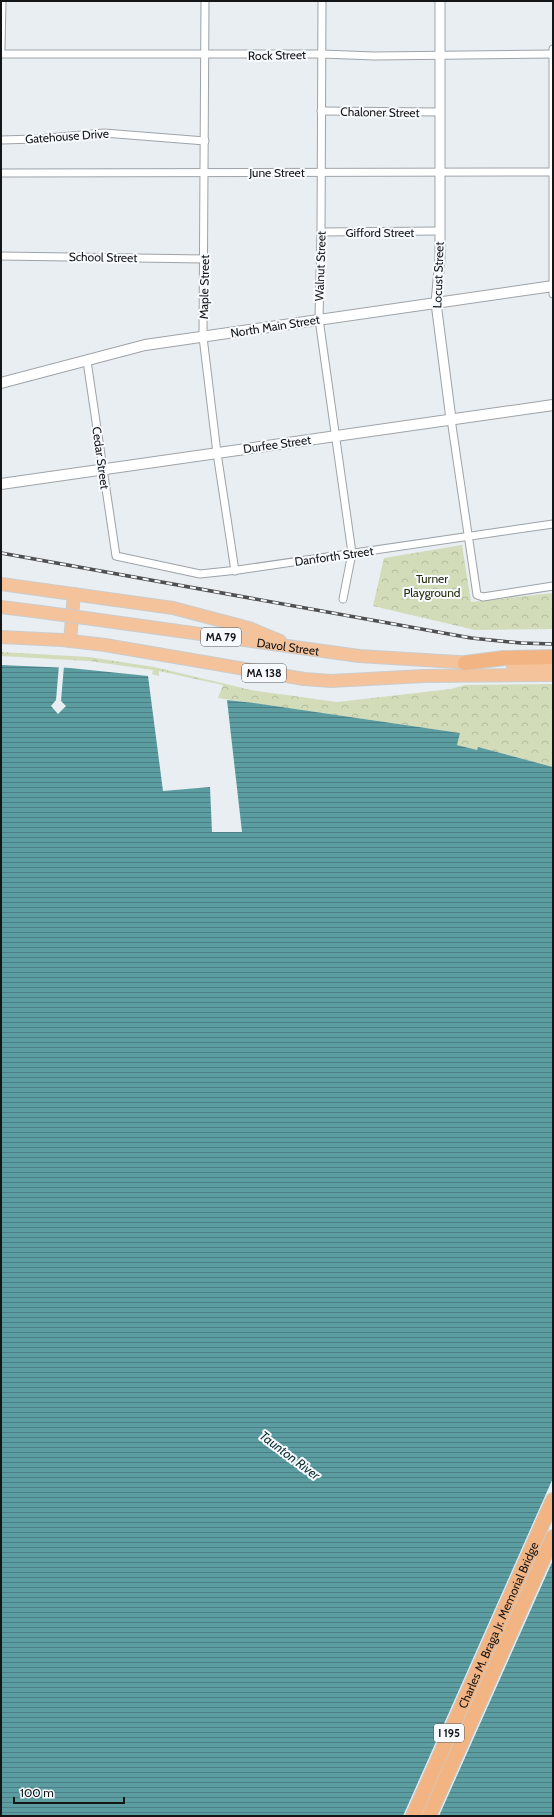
<svg xmlns="http://www.w3.org/2000/svg" width="554" height="1817" viewBox="0 0 554 1817" font-family="Cabin,sans-serif">
  <defs>
    <pattern id="park-crowns" width="20" height="18" patternUnits="userSpaceOnUse"><rect width="20" height="18" fill="#d2dcb9"/><path d="M2 6a3 3 0 1 1 6 0M12 15a3 3 0 1 1 6 0" fill="none" stroke="#b3bc9e"/></pattern>
    <pattern id="water-rules" width="6" height="5" patternUnits="userSpaceOnUse"><rect width="6" height="5" fill="#5c9da2"/><path d="M0 2.5h6" fill="none" stroke="#4b7f83"/></pattern>
  </defs>
  <rect width="100%" height="100%" fill="#e8eef2"/>
  <g fill="url(#park-crowns)">
    <polygon points="462,545 471,602 553,593 553,629 475,630 373,606 384,558"/>
    <polygon points="1,652 89,657 154,667 251,690 337,702 451,689 465,685 553,684 553,767 478,747 477,750 457,745 460,733 218,698 223,685 159,671 159,676 152,674 153,670 89,661 1,656"/>
  </g>
  <polygon fill="url(#water-rules)" points="1,665 70,668 148,676 163,791 210,787 212,832 242,832 227,700 254,703 460,733 457,745 477,750 478,747 553,767 553,1816 1,1816"/>
  <g fill="#e8eef2">
    <polygon points="59,665 64,666 61,701 66,706 58,714 51,706 56,700"/>
    <polygon points="553,1478 553,1560 439,1816 403,1816"/>
  </g>
  <g fill="none" stroke-linecap="round" stroke-linejoin="round">
    <defs>
      <g id="minor">
        <polyline points="205,1 203,337 217,453 235,571"/>
        <polyline points="322,1 321,232 319,319 352,553 343,599"/>
        <polyline points="1,49 2,1"/>
        <polyline points="553,49 553,294"/>
        <polyline points="1,54 322,54 374,56 553,54"/>
        <polyline points="321,111 440,112"/>
        <polyline points="1,140 37,139 104,133 205,141"/>
        <polyline points="1,173 552,172"/>
        <polyline points="321,232 439,231"/>
        <polyline points="1,256 204,259"/>
        <polyline points="87,361 116,556 200,574 238,570 553,524"/>
        <polyline points="451,419 477,595 483,597 553,586"/>
      </g>
      <polyline id="tertiary" points="440,1 440,259 436,303 451,419"/>
      <g id="secondary">
        <polyline points="1,383 145,345 553,286"/>
        <polyline points="1,484 553,405"/>
      </g>
      <g id="trunk">
        <polyline points="1,584 173,608 249,628 280,641"/>
        <polyline points="1,607 41,612"/>
        <path id="s1" d="M85,618L359,656L474,663"/>
        <polyline points="1,637 62,640 105,645 304,679 331,681 424,676 553,675"/>
        <polyline points="70,641 74,594"/>
        <polyline points="512,664 553,665"/>
      </g>
      <g id="motorway">
        <polyline points="465,663 504,658 553,657"/>
        <path id="s2" d="M413,1816L553,1500"/>
        <polyline points="429,1816 553,1537"/>
      </g>
    </defs>
    <use href="#minor" stroke="#9ea3a8" stroke-width="9"/>
    <use href="#tertiary" stroke="#9ea3a8" stroke-width="11"/>
    <use href="#secondary" stroke="#9ea3a8" stroke-width="12"/>
    <use href="#trunk" stroke="#cbcccc" stroke-width="14"/>
    <use href="#motorway" stroke="#cbcccc" stroke-width="16"/>
    <use href="#minor" stroke="#fff" stroke-width="7"/>
    <use href="#tertiary" stroke="#fff" stroke-width="9"/>
    <use href="#secondary" stroke="#fff" stroke-width="10"/>
    <use href="#trunk" stroke="#f4c39b" stroke-width="12"/>
    <use href="#motorway" stroke="#f2b482" stroke-width="14"/>
    <defs>
      <polyline id="rail" points="1,553 471,638 521,643 553,644"/>
    </defs>
    <use href="#rail" stroke="#4d4f51" stroke-width="3.5"/>
    <use href="#rail" stroke="#f7fbff" stroke-width="2" stroke-dasharray="6" stroke-linecap="butt"/>
    <defs>
      <polyline id="trunk-bridge" points="41,612 85,618"/>
    </defs>
    <use href="#trunk-bridge" stroke="#cbcccc" stroke-width="14" stroke-linecap="butt"/>
    <use href="#trunk-bridge" stroke="#f4c39b" stroke-width="12"/>
  </g>
  <g text-anchor="middle" dominant-baseline="central" stroke-width="4" stroke-linejoin="round" paint-order="stroke">
    <g fill="#f7fbff" stroke="#585a5d" stroke-width="1">
      <rect x="201" y="628" width="40" height="18" rx="3"/>
      <rect x="242" y="664" width="44" height="18" rx="3"/>
      <rect x="434" y="1724" width="30" height="18" rx="3"/>
    </g>
    <g font-size="11" font-weight="bold" fill="#141517">
      <text x="221" y="637">MA 79</text>
      <text x="264" y="673">MA 138</text>
      <text x="449" y="1733">I 195</text>
    </g>
    <g font-size="12" fill="#141517" stroke="#f7fbff">
      <text transform="translate(277 55) rotate(-1)">Rock Street</text>
      <text transform="translate(380 112) rotate(1)">Chaloner Street</text>
      <text transform="translate(67 136) rotate(-4)">Gatehouse Drive</text>
      <text x="277" y="172">June Street</text>
      <text x="380" y="232">Gifford Street</text>
      <text transform="translate(103 257) rotate(1)">School Street</text>
      <text transform="translate(320 266) rotate(-88)">Walnut Street</text>
      <text transform="translate(438 275) rotate(-88)">Locust Street</text>
      <text transform="translate(204 287) rotate(-89)">Maple Street</text>
      <text transform="translate(275 326) rotate(-9)">North Main Street</text>
      <text transform="translate(277 444) rotate(-8)">Durfee Street</text>
      <text transform="translate(101 458) rotate(82)">Cedar Street</text>
      <text transform="translate(334 556) rotate(-8)">Danforth Street</text>
      <text stroke="none"><textPath href="#s1" startOffset="205">Davol Street</textPath></text>
      <text stroke="none"><textPath href="#s2" startOffset="209">Charles M. Braga Jr. Memorial Bridge</textPath></text>
    </g>
    <g font-size="12" fill="#262d08" stroke="#f7fbff">
      <text x="432" y="578">Turner<tspan x="432" dy="14">Playground</tspan></text>
    </g>
    <g font-size="13" font-style="italic" fill="#103134" stroke="#f7fbff">
      <text transform="translate(290 1455) rotate(37)">Taunton River</text>
    </g>
  </g>
  <rect width="554" height="1817" fill="none" stroke="#141517" stroke-width="4"/>
  <path d="M14 1797v6h110v-6" fill="none" stroke="#141517" stroke-width="2"/>
  <text x="20" y="1797" font-size="12" fill="#141517" stroke="#f7fbff" stroke-width="3" paint-order="stroke">100 m</text>
</svg>
